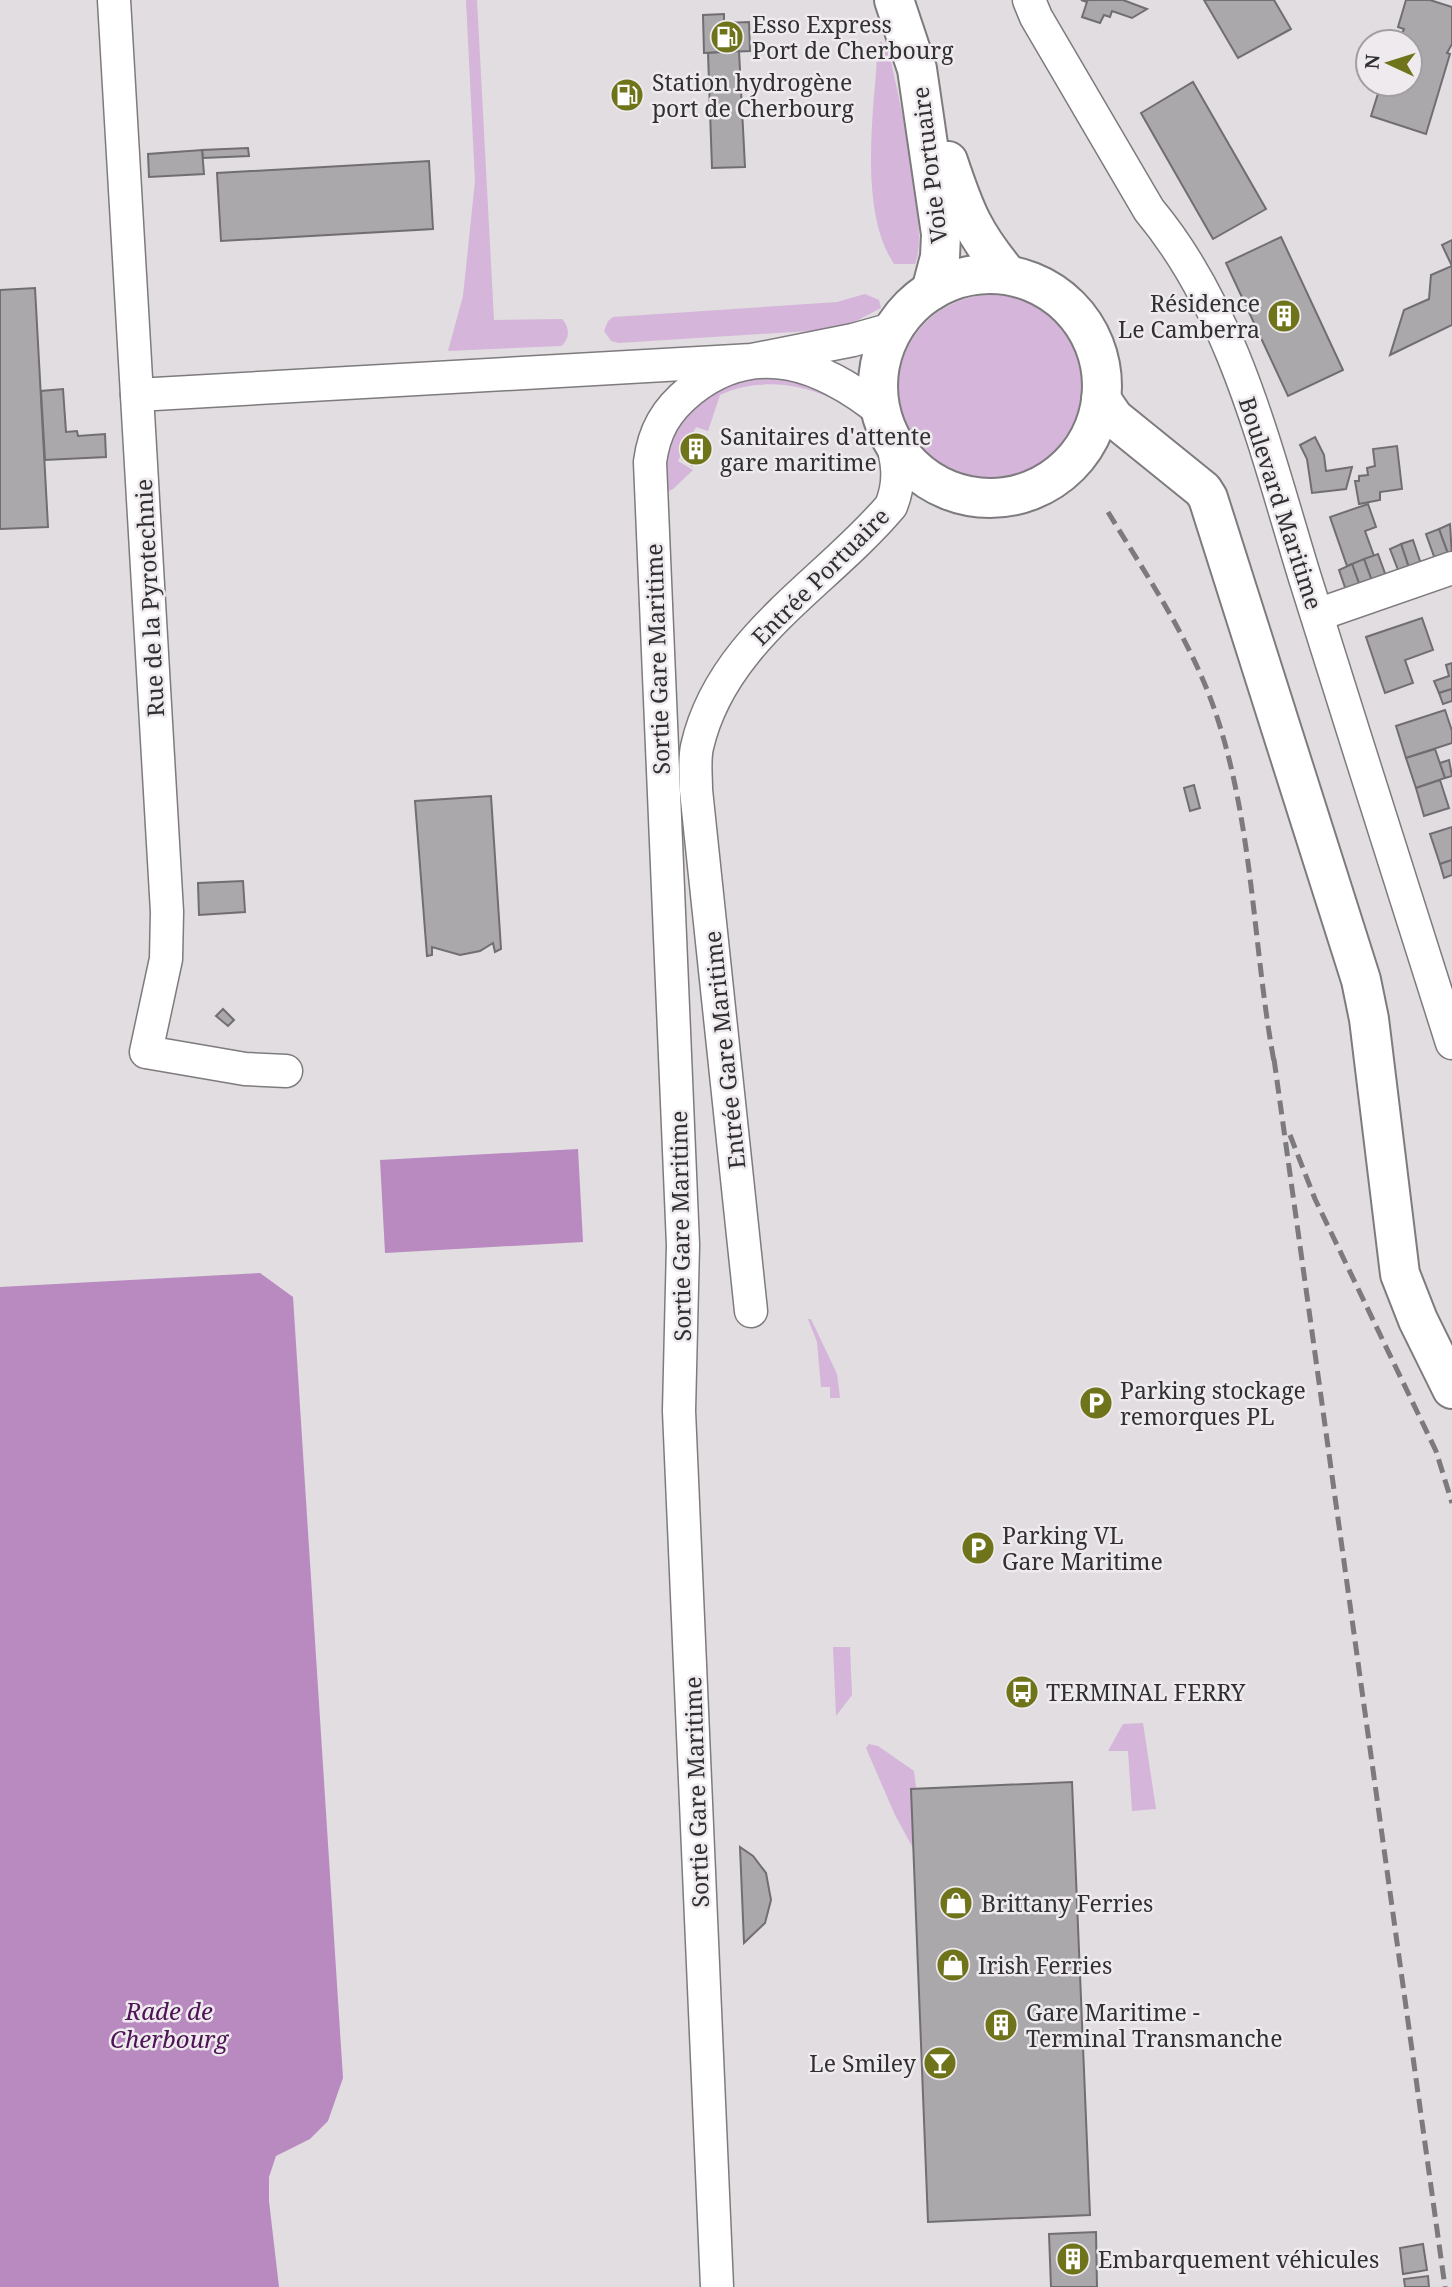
<svg xmlns="http://www.w3.org/2000/svg" width="1452" height="2287" viewBox="0 0 1452 2287" font-family="'Noto Serif',serif">
  <rect width="100%" height="100%" fill="#e1dde1"/>
  <g fill="#d5b5d9">
    <path d="M466,0H477L494,320L562,319C570,327 570,339 561,346L448,351L463,296L475,181Z"/>
    <path d="M881,41L889,52C898,94 930,230 915,264H894C858,209 874,110 878,46Z"/>
    <polygon points="865,294 879,300 881,308 841,329 619,343 611,341 604,331 608,321 613,317 837,302"/>
    <circle cx="992" cy="389" r="94"/>
    <path d="M759,376C809,381 860,394 878,446C872,437 867,425 860,418C824,385 763,374 720,395L708,431L696,427L678,461L693,470L673,489L657,497L659,462L681,416L726,383Z"/>
    <polygon points="808,1319 811,1319 837,1374 840,1398 830,1398 830,1387 821,1387 817,1342"/>
    <polygon points="833,1647 850,1647 852,1695 836,1716"/>
    <polygon points="1143,1723 1156,1809 1132,1811 1128,1751 1108,1751 1123,1724"/>
    <polygon points="869,1744 878,1746 914,1771 916,1788 911,1789 913,1848 895,1815 866,1748"/>
  </g>
  <g fill="#b98ac0">
    <polygon points="578,1149 583,1242 385,1253 380,1160"/>
    <polygon points="260,1273 293,1297 343,2078 328,2121 310,2139 276,2156 269,2177 269,2201 279,2287 0,2287 0,1287"/>
  </g>
  <g fill="#aba8ac" stroke="#716e72" stroke-width="2">
    <polygon points="1081,0 1123,0 1147,9 1132,18 1112,11 1110,17 1104,15 1100,23 1082,17 1087,2"/>
    <polygon points="1204,0 1274,0 1291,29 1238,58"/>
    <polygon points="1406,0 1430,0 1452,7 1452,44 1447,53 1450,54 1426,134 1371,116 1381,84 1410,84 1410,42 1394,42 1395,37 1400,38 1404,29 1398,27"/>
    <polygon points="724,14 724,23 749,22 750,51 704,53 703,15"/>
    <polygon points="739,51 745,167 712,168 708,53"/>
    <polygon points="1193,82 1266,209 1213,239 1141,113"/>
    <polygon points="248,148 249,156 203,158 202,150"/>
    <polygon points="202,150 204,174 149,177 148,154"/>
    <polygon points="429,161 433,229 221,241 217,173"/>
    <polygon points="1281,237 1343,370 1288,396 1226,263"/>
    <polygon points="1452,240 1452,325 1390,355 1404,310 1429,299 1431,275 1452,266 1442,245"/>
    <polygon points="35,288 48,527 0,529 0,290"/>
    <polygon points="63,389 66,432 77,431 78,436 105,434 106,457 45,460 41,391"/>
    <polygon points="699,433 708,440 692,465 683,459 696,434"/>
    <polygon points="1315,437 1324,455 1326,471 1352,467 1346,489 1312,493 1307,459 1300,445"/>
    <polygon points="1397,446 1402,489 1380,492 1380,500 1359,504 1355,481 1359,481 1359,476 1368,475 1367,468 1375,466 1373,449"/>
    <polygon points="1368,504 1376,527 1365,531 1374,556 1347,566 1330,517"/>
    <polygon points="1450,524 1452,556 1449,557 1439,529"/>
    <polygon points="1439,529 1449,557 1436,562 1426,534"/>
    <polygon points="1413,540 1422,567 1410,571 1401,544"/>
    <polygon points="1401,544 1410,571 1400,575 1390,549"/>
    <polygon points="1378,554 1387,579 1373,584 1364,559"/>
    <polygon points="1364,559 1373,584 1361,589 1352,564"/>
    <polygon points="1352,564 1361,589 1347,593 1339,570"/>
    <polygon points="1422,618 1433,650 1405,660 1413,683 1385,693 1366,637"/>
    <polygon points="1452,663 1452,689 1439,693 1434,681 1449,676 1446,665"/>
    <polygon points="1452,689 1452,701 1443,704 1439,693"/>
    <polygon points="1445,710 1452,731 1452,743 1406,758 1396,726"/>
    <polygon points="1435,749 1445,778 1416,788 1406,758"/>
    <polygon points="1449,760 1452,776 1445,778 1440,763"/>
    <polygon points="1440,780 1449,808 1424,816 1416,788"/>
    <polygon points="1194,785 1200,808 1190,811 1184,788"/>
    <polygon points="491,796 501,949 495,952 493,943 480,951 460,955 432,947 432,955 427,956 415,801"/>
    <polygon points="1452,827 1452,860 1440,864 1430,834"/>
    <polygon points="1452,860 1452,875 1444,878 1440,864"/>
    <polygon points="243,881 245,912 199,915 198,883"/>
    <polygon points="223,1009 234,1020 228,1026 216,1016"/>
    <polygon points="1072,1782 1090,2215 928,2222 911,1789"/>
    <polygon points="740,1847 753,1856 766,1873 771,1900 765,1923 744,1943"/>
    <polygon points="1096,2232 1097,2287 1051,2287 1049,2234"/>
    <polygon points="1423,2244 1427,2270 1403,2274 1400,2248"/>
    <polygon points="1428,2276 1429,2287 1405,2287 1404,2279"/>
  </g>
  <g fill="none" stroke-linecap="round" stroke-linejoin="round">
    <defs>
      <g id="minor">
        <polyline points="114,0 167,912 166,959 146,1052 245,1069 286,1071"/>
        <path d="M1029,0L1036,17L1149,210C1235,313 1266,452 1305,578C1354,733 1402,888 1452,1043"/>
        <polyline points="137,395 752,360 853,340 885,331 900,321"/>
        <polyline points="1317,615 1452,568"/>
        <path d="M751,1311L696,790C696,776 694,760 697,747C721,640 825,584 891,506C901,482 898,460 890,436"/>
        <path d="M717,2287L679,1411L683,1245L650,462C654,431 666,410 691,390C757,338 823,365 882,412"/>
      </g>
      <g id="major">
        <polyline points="894,0 917,69 941,234 940,257 931,291"/>
        <path d="M948,161C965,212 973,233 1008,275"/>
        <circle cx="990" cy="386" r="112"/>
        <polyline points="1101,399 1114,418 1203,490 1208,498 1361,980 1369,1019 1400,1274 1418,1320 1452,1389"/>
      </g>
    </defs>
    <use href="#minor" stroke="#7e7b7f" stroke-width="35"/>
    <use href="#major" stroke="#7e7b7f" stroke-width="42"/>
    <use href="#minor" stroke="#fff" stroke-width="32"/>
    <use href="#major" stroke="#fff" stroke-width="38"/>
    <g stroke="#7c7a7c" stroke-width="5" stroke-dasharray="14 7" stroke-linecap="butt">
      <path d="M1108,512C1148,578 1193,643 1217,717C1254,830 1253,951 1275,1067"/>
      <polyline points="1274,1059 1445,2287"/>
      <polyline points="1290,1135 1315,1199 1436,1451 1452,1503"/>
    </g>
  </g>
  <defs>
    <symbol id="fuel-disc" viewBox="-11 -11 22 22"><circle r="9.5" fill="#6f741b" stroke="#eeeaee"/><path d="M-5.5-6h7V0h2V4h1.3V-2.5L3-4.5l.8-.8L6-3V5H2.5V1h-1V6h-7ZM-4.2-4.7v3.2H.2V-4.7Z" fill="#fff"/></symbol>
    <symbol id="building-disc" viewBox="-11 -11 22 22"><circle r="9.5" fill="#6f741b" stroke="#eeeaee"/><path d="M-4-6H4V6H1V3H-1V6H-4ZM-2.5-4.3h1.7v1.8h-1.7ZM.8-4.3h1.7v1.8H.8ZM-2.5-1h1.7V.8h-1.7ZM.8-1h1.7V.8H.8Z" fill="#fff"/></symbol>
    <symbol id="parking-disc" viewBox="-11 -11 22 22"><circle r="9.5" fill="#6f741b" stroke="#eeeaee"/><path d="M-3.5-5.5H1a3.5 3.5 0 0 1 0 7H-1V5.5H-3.5ZM-1-3.4V-.6H.8a1.4 1.4 0 0 0 0-2.8Z" fill="#fff"/></symbol>
    <symbol id="bus-disc" viewBox="-11 -11 22 22"><circle r="9.5" fill="#6f741b" stroke="#eeeaee"/><path d="M-5-6H5V4H4V6H2V4H-2V6H-4V4H-5ZM-3.5-4V0h7V-4ZM-3.5 1.2v1.5H-2V1.2ZM2 1.2v1.5H3.5V1.2Z" fill="#fff"/></symbol>
    <symbol id="shop-disc" viewBox="-11 -11 22 22"><circle r="9.5" fill="#6f741b" stroke="#eeeaee"/><path d="M-5-2.5h2.3a2.7 3.5 0 0 1 5.4 0H5L5.5 6h-11ZM-1.5-2.5h3a1.5 2.3 0 0 0-3 0Z" fill="#fff"/></symbol>
    <symbol id="bar-disc" viewBox="-11 -11 22 22"><circle r="9.5" fill="#6f741b" stroke="#eeeaee"/><path d="M-6-5H6L.8 .8V4.5H3.5V6h-7V4.5H-.8V.8Z" fill="#fff"/></symbol>
  </defs>
  <g fill-rule="evenodd">
    <use href="#fuel-disc" x="708" y="18" width="38" height="38"/>
    <use href="#fuel-disc" x="608" y="76" width="38" height="38"/>
    <use href="#building-disc" x="1265" y="297" width="38" height="38"/>
    <use href="#building-disc" x="677" y="430" width="38" height="38"/>
    <use href="#parking-disc" x="1077" y="1384" width="38" height="38"/>
    <use href="#parking-disc" x="959" y="1529" width="38" height="38"/>
    <use href="#bus-disc" x="1003" y="1673" width="38" height="38"/>
    <use href="#shop-disc" x="937" y="1884" width="38" height="38"/>
    <use href="#shop-disc" x="934" y="1946" width="38" height="38"/>
    <use href="#building-disc" x="982" y="2006" width="38" height="38"/>
    <use href="#bar-disc" x="921" y="2044" width="38" height="38"/>
    <use href="#building-disc" x="1054" y="2240" width="38" height="38"/>
  </g>
  <g text-anchor="middle" dominant-baseline="central" stroke-width="5" stroke-linejoin="round" paint-order="stroke">
    <g font-size="23" fill="#302f31" stroke="#eeeaee" text-anchor="start">
      <text x="752" y="24">Esso Express<tspan x="752" dy="26">Port de Cherbourg</tspan></text>
      <text x="652" y="82">Station hydrogène<tspan x="652" dy="26">port de Cherbourg</tspan></text>
      <text x="1260" y="303" text-anchor="end">Résidence<tspan x="1260" dy="26">Le Camberra</tspan></text>
      <text x="720" y="436">Sanitaires d'attente<tspan x="720" dy="26">gare maritime</tspan></text>
      <text x="1120" y="1390">Parking stockage<tspan x="1120" dy="26">remorques PL</tspan></text>
      <text x="1002" y="1535">Parking VL<tspan x="1002" dy="26">Gare Maritime</tspan></text>
      <text x="1046" y="1692">TERMINAL FERRY</text>
      <text x="981" y="1903">Brittany Ferries</text>
      <text x="978" y="1965">Irish Ferries</text>
      <text x="1026" y="2012">Gare Maritime -<tspan x="1026" dy="26">Terminal Transmanche</tspan></text>
      <text x="916" y="2063" text-anchor="end">Le Smiley</text>
      <text x="1098" y="2259">Embarquement véhicules</text>
    </g>
    <g font-size="23" fill="#302f31" stroke="#eeeaee">
      <text transform="translate(929 165) rotate(-97)">Voie Portuaire</text>
      <text transform="translate(1281 503) rotate(72)">Boulevard Maritime</text>
      <text transform="translate(820 576) rotate(-45)">Entrée Portuaire</text>
      <text transform="translate(149 598) rotate(-93)">Rue de la Pyrotechnie</text>
      <text transform="translate(657 659) rotate(-92)">Sortie Gare Maritime</text>
      <text transform="translate(724 1050) rotate(-96)">Entrée Gare Maritime</text>
      <text transform="translate(680 1226) rotate(-91)">Sortie Gare Maritime</text>
      <text transform="translate(696 1792) rotate(-92)">Sortie Gare Maritime</text>
    </g>
    <g font-size="24" font-style="italic" fill="#4d1355" stroke="#eeeaee">
      <text x="169" y="2010">Rade de<tspan x="169" dy="28">Cherbourg</tspan></text>
    </g>
  </g>
  <g transform="translate(1389 63) rotate(274)"><circle r="33" fill="#eeeaee" stroke="#a29fa2" stroke-width="2"/>
  <path d="M0-5L12 26L0 18L-12 26Z" fill="#6f741b"/>
  <text y="-10" font-size="19" font-weight="bold" text-anchor="middle" fill="#302f31">N</text>
  </g>
</svg>
